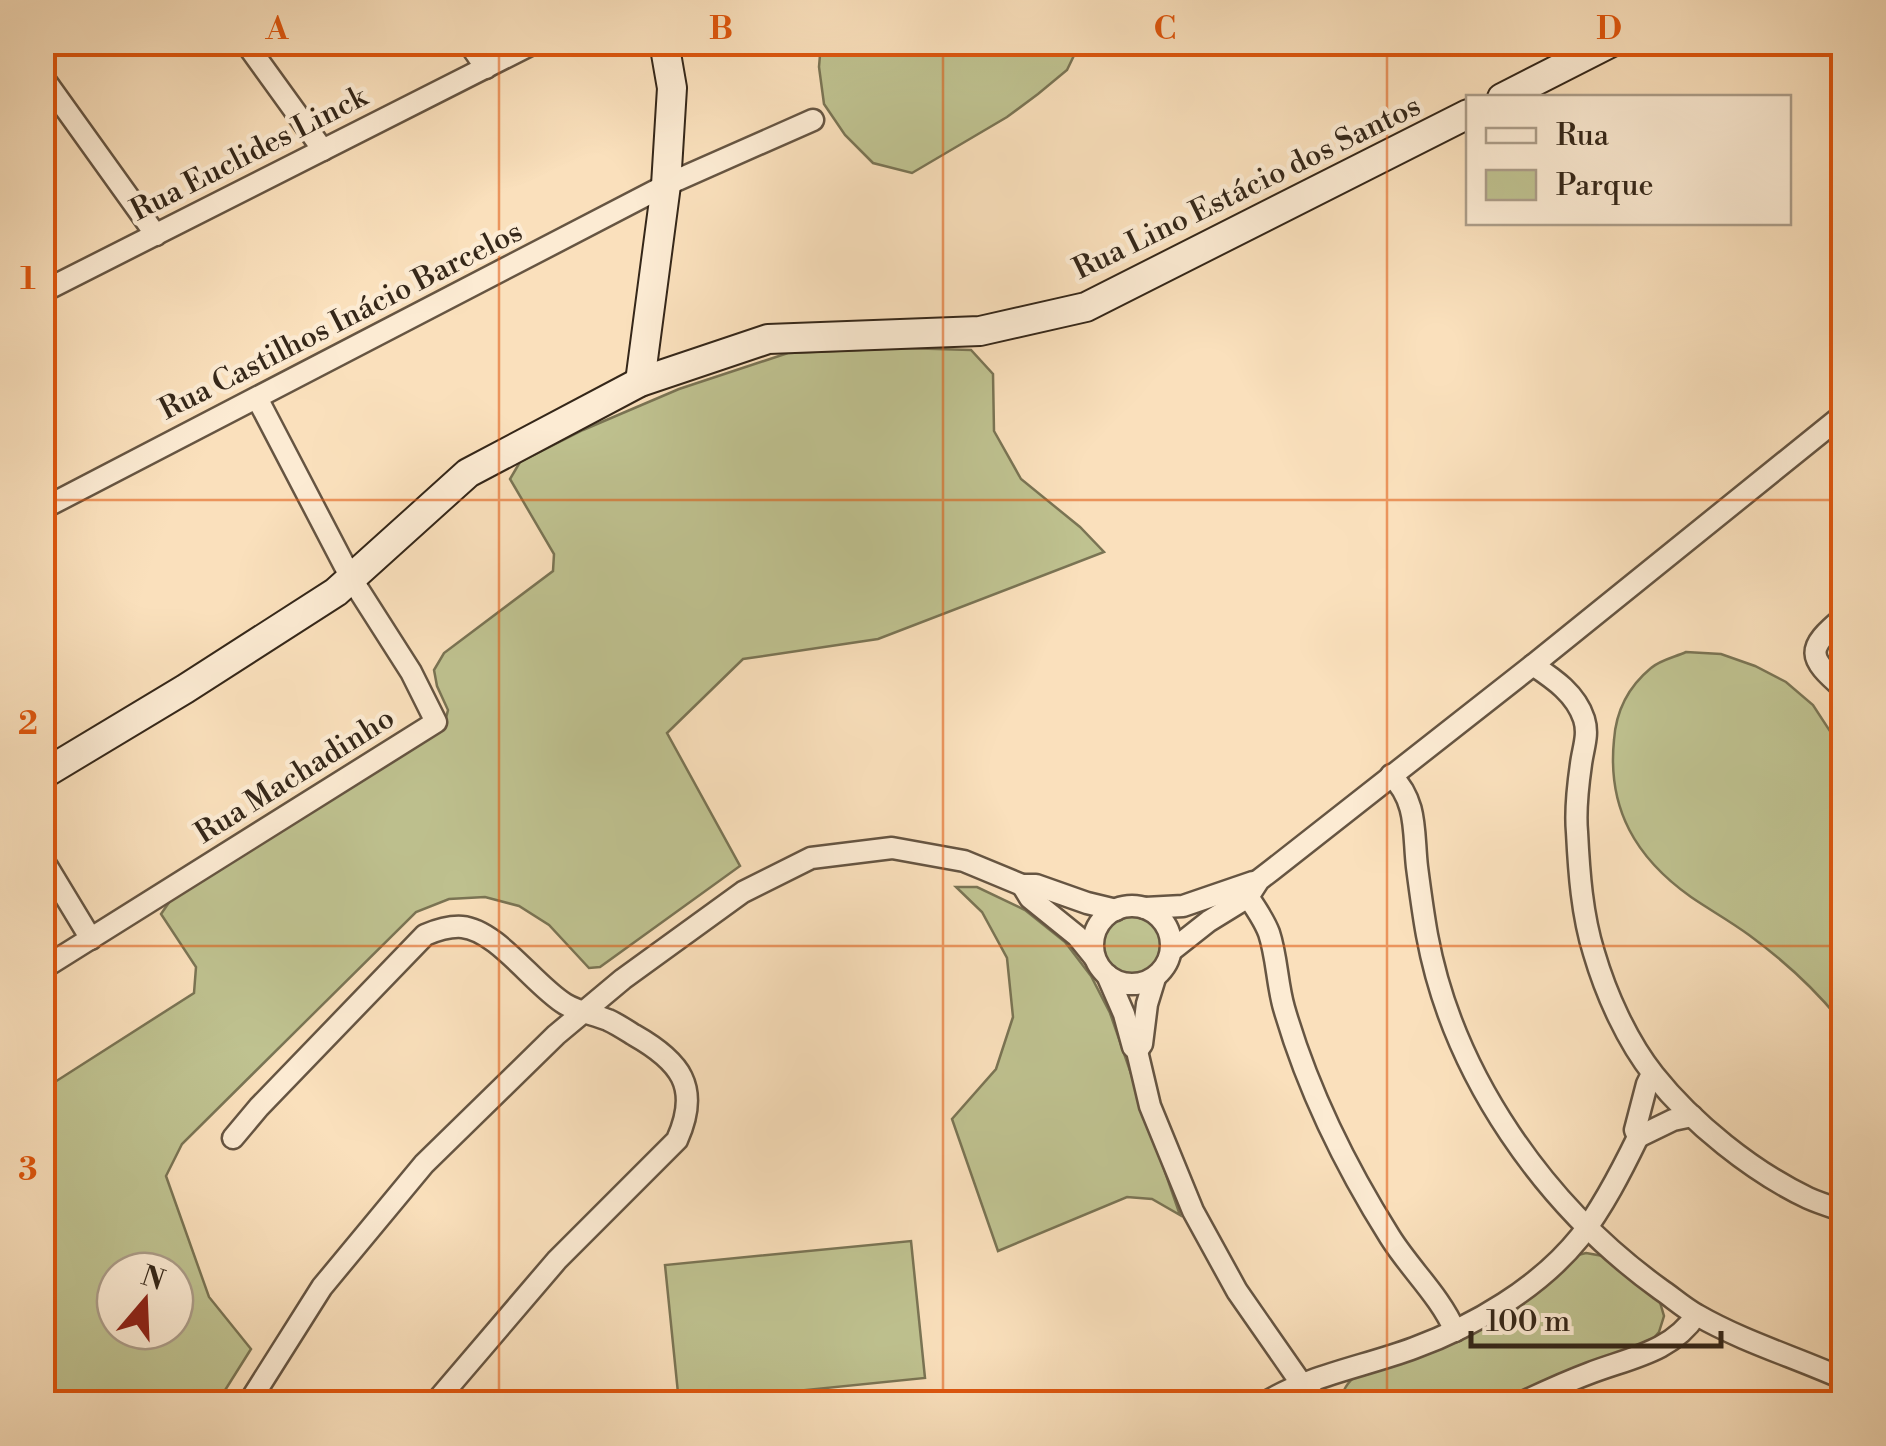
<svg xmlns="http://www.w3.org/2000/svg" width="1886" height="1446" viewBox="0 0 1886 1446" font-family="'Libre Bodoni',serif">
  <rect width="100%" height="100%" fill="#fae0bc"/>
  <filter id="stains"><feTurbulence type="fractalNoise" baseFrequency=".002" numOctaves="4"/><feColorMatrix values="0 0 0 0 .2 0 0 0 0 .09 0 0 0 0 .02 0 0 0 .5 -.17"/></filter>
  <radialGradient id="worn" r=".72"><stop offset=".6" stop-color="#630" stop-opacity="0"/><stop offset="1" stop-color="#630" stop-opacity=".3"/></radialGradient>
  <g fill="#bfc290" stroke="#7a7454" stroke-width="2.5" fill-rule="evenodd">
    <polygon points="821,43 821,42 1080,43 1067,70 1038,94 1007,117 912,173 873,163 845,135 824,104 819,67"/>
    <path d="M903,348L971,350L993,374L994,431L1021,479L1080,527L1104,552L878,639L743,659L667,733L740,866L600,967L589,968L549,925L519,906L485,897L449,899L416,912L182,1144L166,1176L209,1297L251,1349L217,1403H43L42,1099L47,1087L194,993L196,967L161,914L170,901L444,726L448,710L437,686L434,670L444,653L553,571L554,554L510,479L520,462L583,430L679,389L788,353ZM115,1271H175V1331H115Z"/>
    <path d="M1686,652L1721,654L1755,666L1786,682L1813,705L1843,751V1024C1817,991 1783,960 1749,935C1730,921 1710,910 1691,897C1636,858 1607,809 1614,740C1616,711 1628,687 1651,668C1660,660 1675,657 1686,652Z"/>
    <polygon points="956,887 977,887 1025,910 1065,942 1091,976 1110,1013 1180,1215 1152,1199 1127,1197 998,1251 952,1119 996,1069 1013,1017 1007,958 982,912"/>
    <circle cx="1132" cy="945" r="29"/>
    <polygon points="911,1241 925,1378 679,1403 665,1265"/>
    <path d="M1586,1253L1603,1256L1659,1299L1664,1316L1659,1332L1653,1339L1494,1403L1340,1404C1346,1364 1382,1370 1413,1359C1474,1338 1526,1292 1578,1255Z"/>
  </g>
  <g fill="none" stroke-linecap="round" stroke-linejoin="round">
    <defs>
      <g id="street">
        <polyline points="245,42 323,150"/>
        <polyline points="468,42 486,68"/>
        <polyline points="42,76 156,235"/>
        <polyline points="42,292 536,42"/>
        <polyline points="42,509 666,185 813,120"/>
        <path d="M1844,617C1805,649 1807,657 1844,689"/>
        <path d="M1533,665C1554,679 1576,694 1584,719C1589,735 1583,748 1581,764C1578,785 1575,810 1577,832C1579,872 1582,915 1594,953C1606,994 1627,1041 1654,1075C1692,1123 1753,1172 1808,1198C1819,1203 1832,1207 1844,1211"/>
        <path d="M1391,775C1418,802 1413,832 1417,867C1420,890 1423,913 1427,935C1453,1076 1545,1206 1660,1289C1672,1297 1684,1308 1697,1315C1744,1342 1795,1357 1844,1379"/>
        <polyline points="42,858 91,939"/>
        <polyline points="1022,885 1030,898 1077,936 1094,957"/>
        <path d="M1241,887C1251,901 1263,917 1269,933C1277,957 1277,984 1284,1008C1308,1091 1344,1164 1390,1237C1410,1269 1440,1296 1455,1331"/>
        <circle cx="1132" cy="945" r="39"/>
        <polyline points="1145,908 1183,906 1253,882"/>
        <polyline points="1171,951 1209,921 1248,897 1259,880 1272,870 1533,665 1844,414"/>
        <polyline points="42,969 436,722 411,672 351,578 257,398"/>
        <polyline points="1107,975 1124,1014 1133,1047 1137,1051 1150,1106 1193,1211 1237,1291 1301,1383 1321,1404"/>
        <polyline points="1137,1051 1142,1044 1147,1004 1155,978"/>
        <polyline points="1638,1137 1673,1120 1692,1116"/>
        <path d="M233,1138L259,1107L425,935C437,930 449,926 462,927C497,930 534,985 565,1004C578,1012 593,1014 608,1020C617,1024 626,1030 634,1035C680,1061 701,1087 677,1140L557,1260L434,1404"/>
        <polyline points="248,1404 322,1287 424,1164 556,1035 623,979 743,892 811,858 892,848 964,861 1022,885 1036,885 1087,903 1116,910"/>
        <path d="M1263,1404C1309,1375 1363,1367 1414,1348C1474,1326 1539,1288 1580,1237C1603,1207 1621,1172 1638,1137L1635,1130L1647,1084L1652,1074"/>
        <path d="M1519,1404C1542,1393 1566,1382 1590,1373C1629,1358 1672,1352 1696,1315"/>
      </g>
      <g id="secondary">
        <polyline points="1502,98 1612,42"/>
        <polyline points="640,382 666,185 672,88 664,42"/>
        <polyline points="42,775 185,689 336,592 468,473 640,382 768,339 980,331 1086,307 1468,114"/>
      </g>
    </defs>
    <use href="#street" stroke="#665542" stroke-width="25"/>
    <use href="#secondary" stroke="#352719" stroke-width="32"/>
    <use href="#street" stroke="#fcebd3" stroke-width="20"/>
    <use href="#secondary" stroke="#fcebd3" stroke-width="28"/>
  </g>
  <path fill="none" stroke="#df560d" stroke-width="2.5" stroke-opacity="0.55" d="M499,42V1404M943,42V1404M1387,42V1404M42,500H1844M42,946H1844"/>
  <g text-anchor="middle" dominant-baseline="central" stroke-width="9" stroke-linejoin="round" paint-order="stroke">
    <g font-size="30" fill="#352719" stroke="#fcebd3">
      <text transform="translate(249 154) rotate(-27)">Rua Euclides Linck</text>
      <text transform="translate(1247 188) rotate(-26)">Rua Lino Estácio dos Santos</text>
      <text transform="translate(341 321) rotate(-27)">Rua Castilhos Inácio Barcelos</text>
      <text transform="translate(295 776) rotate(-32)">Rua Machadinho</text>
    </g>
  </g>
  <rect width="1886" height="1446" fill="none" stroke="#fae0bc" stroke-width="110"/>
  <rect x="1466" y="95" width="325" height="130" fill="#fcebd3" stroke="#ac9d89" stroke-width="2.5"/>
  <rect x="1486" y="128" width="50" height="15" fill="#fcebd3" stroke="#ac9d89" stroke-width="2.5"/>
  <text x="1556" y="145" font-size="30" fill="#352719">Rua</text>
  <rect x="1486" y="170" width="50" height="30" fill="#bfc290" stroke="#ac9d89" stroke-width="2.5"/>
  <text x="1556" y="195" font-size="30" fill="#352719">Parque</text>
  <g transform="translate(145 1301) rotate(19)"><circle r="48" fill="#fcebd3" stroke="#ac9d89" stroke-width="2.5"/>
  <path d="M0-8L18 38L0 25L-18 38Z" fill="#8f2418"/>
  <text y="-15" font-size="28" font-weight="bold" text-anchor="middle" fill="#352719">N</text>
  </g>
  <path d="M1471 1331v15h250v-15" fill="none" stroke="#352719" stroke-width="5"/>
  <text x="1486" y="1331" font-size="30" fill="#352719" stroke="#fcebd3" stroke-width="8" paint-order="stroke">100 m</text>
  <rect x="55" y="55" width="1776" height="1336" fill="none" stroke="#df560d" stroke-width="4"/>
  <g font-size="32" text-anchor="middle" font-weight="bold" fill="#df560d">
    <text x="277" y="39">A</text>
    <text x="721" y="39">B</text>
    <text x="1165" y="39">C</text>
    <text x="1609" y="39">D</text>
    <text x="28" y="289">1</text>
    <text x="28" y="734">2</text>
    <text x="28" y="1180">3</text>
  </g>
  <rect width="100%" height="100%" filter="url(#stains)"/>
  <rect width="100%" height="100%" fill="url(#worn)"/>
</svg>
